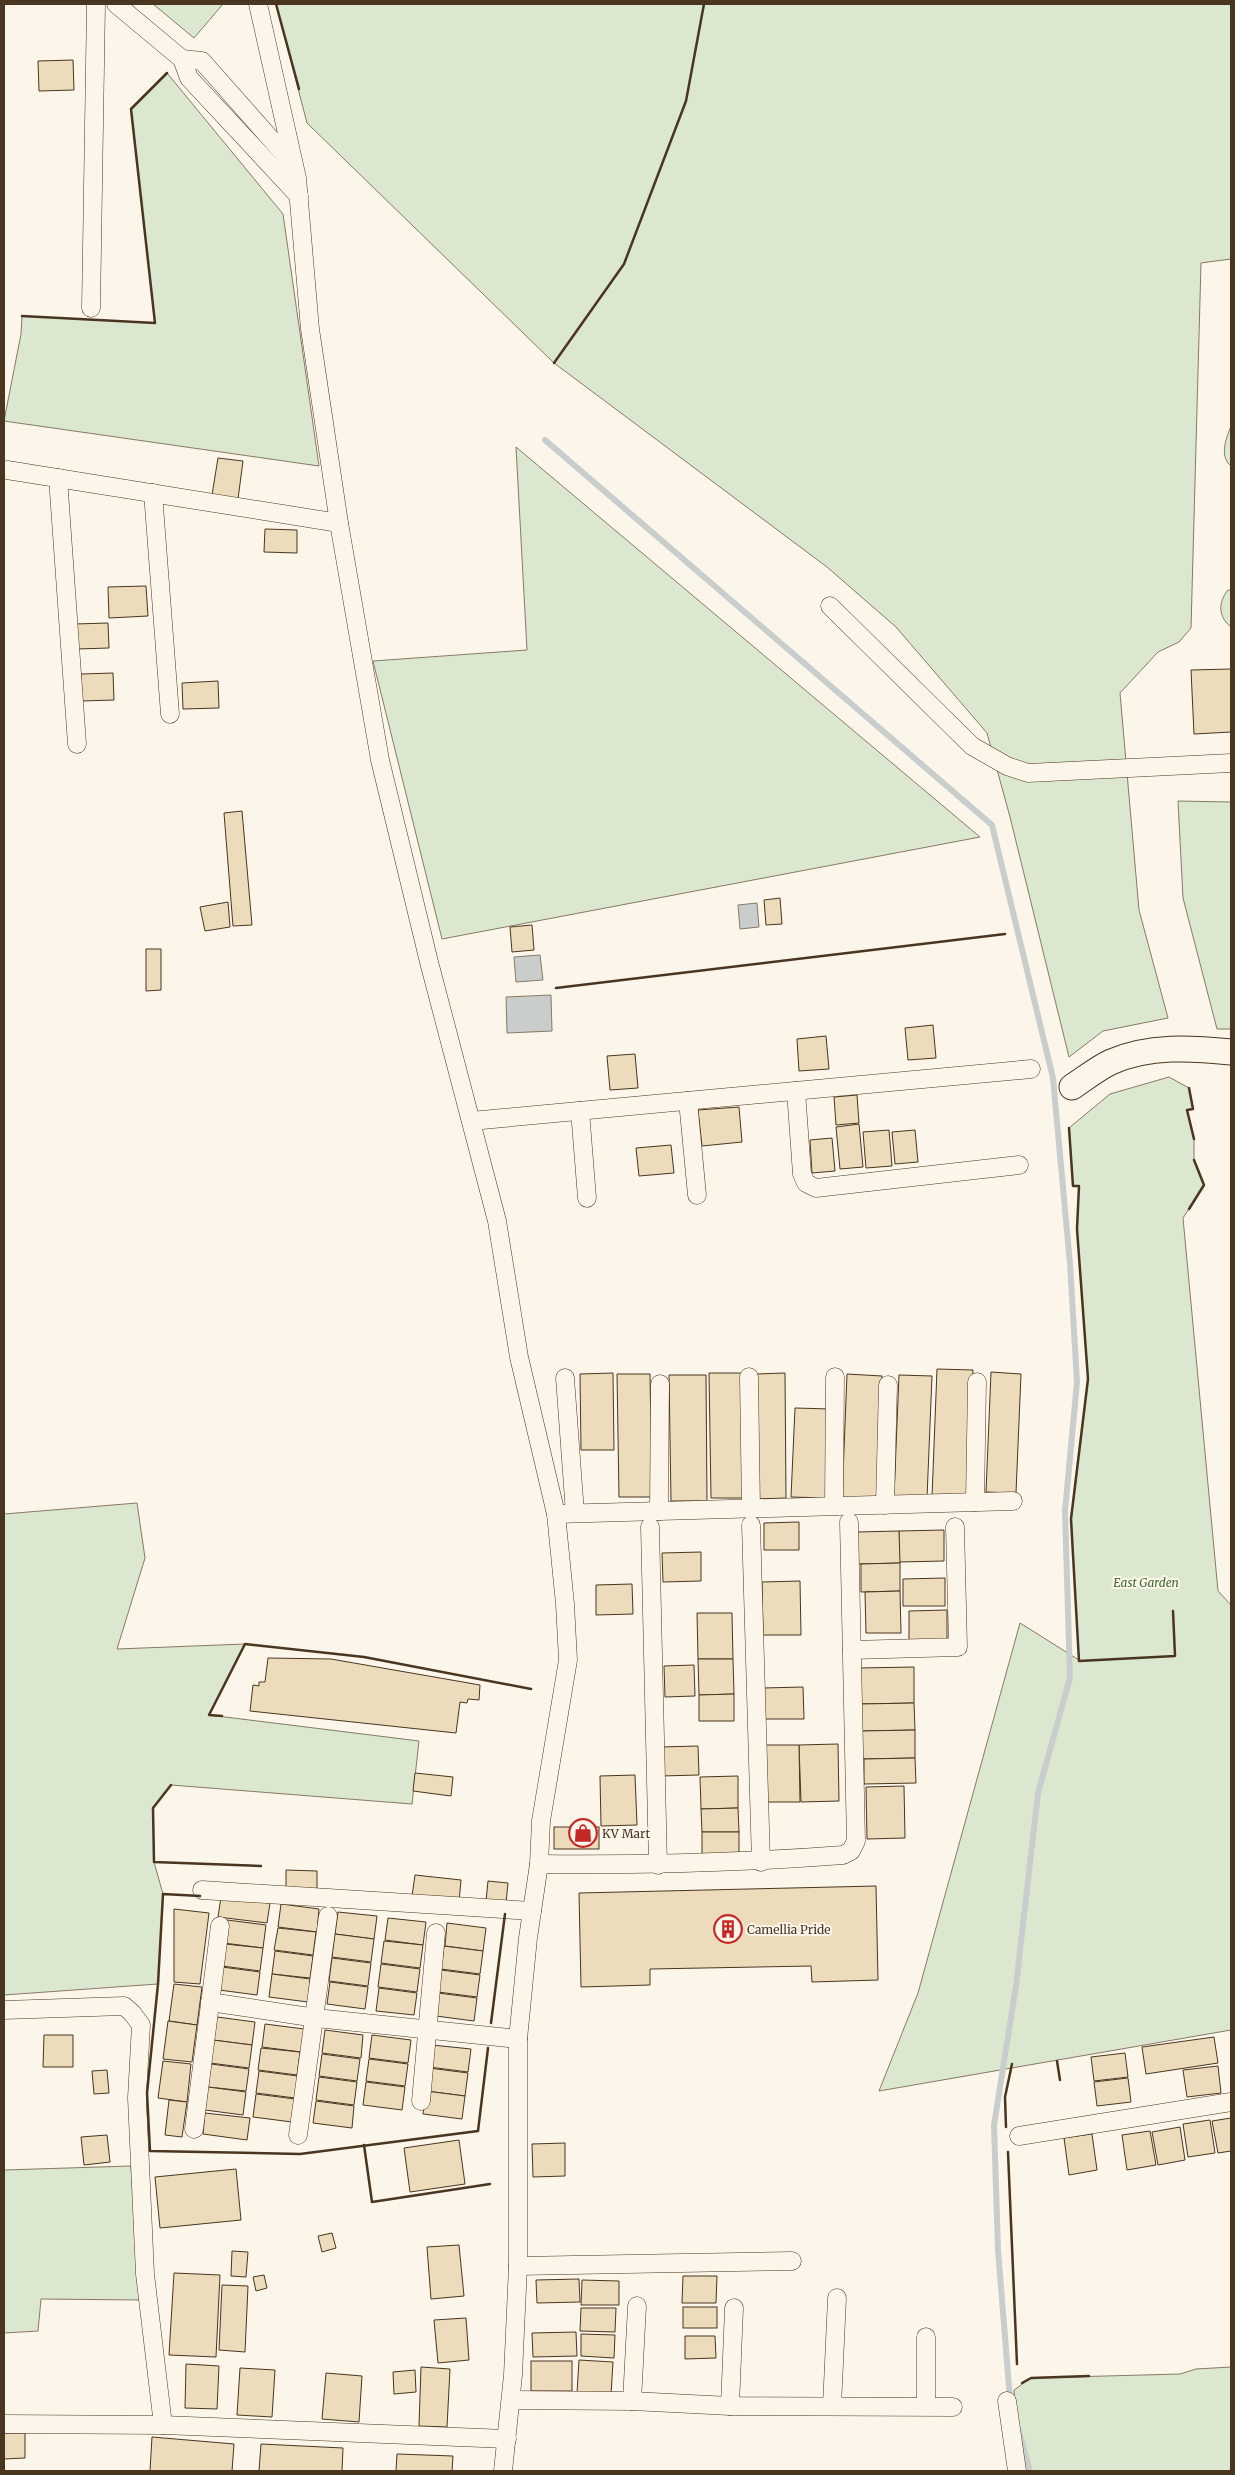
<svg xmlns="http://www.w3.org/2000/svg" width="1235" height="2475" viewBox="0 0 1235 2475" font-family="Merriweather,serif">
  <rect width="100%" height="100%" fill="#fbf6e9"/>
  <g fill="#dce7d0" stroke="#887966">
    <polygon points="153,4 223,4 194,38"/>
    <polygon points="276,4 1231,4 1231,259 1201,263 1191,628 1179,642 1158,652 1120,693 1139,910 1168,1018 1103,1031 1069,1057 1010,817 987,733 896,627 827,567 554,363 307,123"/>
    <polygon points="167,73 283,214 319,466 4,421 21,334 22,316 155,323 131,109"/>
    <path d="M1231,426V466C1219,456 1226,439 1231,426Z"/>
    <polygon points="516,447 980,837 442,939 373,661 527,650"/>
    <path d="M1228,590H1231V627C1218,617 1218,602 1228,590Z"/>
    <polygon points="1178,801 1231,802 1231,1029 1217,1029 1183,898"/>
    <polygon points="1169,1077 1189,1088 1193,1109 1187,1110 1194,1139 1194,1160 1204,1185 1183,1218 1218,1591 1231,1605 1231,2030 879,2091 918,1993 1020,1623 1079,1660 1071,1519 1088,1379 1077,1229 1079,1186 1073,1186 1069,1128 1110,1094"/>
    <polygon points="137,1503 145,1558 117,1649 245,1644 209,1715 419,1741 412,1804 171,1785 153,1808 154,1862 163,1894 158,1984 4,1995 4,1514"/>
    <polygon points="131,2166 140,2300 41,2299 38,2331 4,2333 4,2170"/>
    <polygon points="1231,2367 1231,2471 1022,2471 1017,2443 1014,2390 1031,2378 1180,2374 1196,2369"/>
  </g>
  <g fill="#c9cecd" stroke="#887966">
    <polygon points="757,903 759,927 740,929 738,905"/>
    <polygon points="540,955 543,980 516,982 514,957"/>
    <polygon points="551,995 552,1031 507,1033 506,997"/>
  </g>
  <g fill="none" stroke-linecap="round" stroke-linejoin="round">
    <g stroke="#c9cecd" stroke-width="6">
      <polyline points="545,440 992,825 1053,1078 1070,1264 1077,1382 1065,1511 1070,1678 1038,1793 1016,1986 994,2125 998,2250 1010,2399"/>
      <polyline points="1019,2431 1030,2471"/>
    </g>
  </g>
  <g fill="#ecdcbc" stroke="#4a3520">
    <polygon points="73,60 74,90 39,91 38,61"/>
    <polygon points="218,458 243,461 238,499 212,495"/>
    <polygon points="265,529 297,530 297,553 264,552"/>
    <polygon points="146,586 148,616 109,618 108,587"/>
    <polygon points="108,623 109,648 77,649 75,624"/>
    <polygon points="1231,669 1231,732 1194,734 1191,670"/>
    <polygon points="113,673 114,700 82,701 81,674"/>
    <polygon points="218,681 219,708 183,709 182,683"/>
    <polygon points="242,811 252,925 233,926 224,813"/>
    <polygon points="780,898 782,924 766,925 764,900"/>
    <polygon points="228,902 230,927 205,931 200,907"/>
    <polygon points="532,925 534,950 512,952 510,927"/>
    <polygon points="146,949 161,949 161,990 146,991"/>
    <polygon points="933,1025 936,1058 908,1060 905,1028"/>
    <polygon points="826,1036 829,1069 799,1071 797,1039"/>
    <polygon points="635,1054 638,1088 610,1090 607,1056"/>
    <polygon points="857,1095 859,1123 836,1125 834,1097"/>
    <polygon points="739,1107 742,1142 702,1146 698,1110"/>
    <polygon points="859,1124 863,1167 840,1169 836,1127"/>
    <polygon points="889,1130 892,1166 866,1168 863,1132"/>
    <polygon points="915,1130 918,1162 895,1164 892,1132"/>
    <polygon points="832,1138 835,1171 812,1173 810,1140"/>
    <polygon points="671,1145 674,1173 639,1176 636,1148"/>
    <polygon points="937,1369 973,1370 968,1498 932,1497"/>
    <polygon points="991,1372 1021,1374 1016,1493 986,1492"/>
    <polygon points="613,1373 614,1450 581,1450 580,1374"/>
    <polygon points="709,1373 742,1373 744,1498 711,1498"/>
    <polygon points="785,1373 786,1498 758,1499 757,1374"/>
    <polygon points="617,1374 650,1374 652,1497 619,1497"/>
    <polygon points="847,1374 882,1376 877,1503 842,1501"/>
    <polygon points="669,1375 706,1375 707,1501 671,1501"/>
    <polygon points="899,1375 932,1376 927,1498 894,1497"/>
    <polygon points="795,1408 831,1409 828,1498 791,1497"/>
    <polygon points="799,1522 799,1550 764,1550 764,1523"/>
    <polygon points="944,1530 944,1561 899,1562 899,1531"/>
    <polygon points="899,1531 900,1563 858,1564 857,1532"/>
    <polygon points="701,1552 701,1581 663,1582 662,1553"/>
    <polygon points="900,1563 900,1591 861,1592 861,1564"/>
    <polygon points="945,1578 945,1606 903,1606 903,1579"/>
    <polygon points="800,1581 801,1635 763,1635 762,1582"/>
    <polygon points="632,1584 633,1614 596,1615 596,1585"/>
    <polygon points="900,1591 901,1633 866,1633 865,1592"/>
    <polygon points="947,1610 947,1640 909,1641 909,1611"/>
    <polygon points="697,1613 732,1613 733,1659 698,1659"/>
    <polygon points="268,1658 331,1659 480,1685 479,1700 468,1699 467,1703 460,1702 456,1733 250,1711 253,1685 259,1686 259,1682 265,1682"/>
    <polygon points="698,1659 733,1659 734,1694 699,1695"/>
    <polygon points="694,1665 695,1696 665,1697 664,1666"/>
    <polygon points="914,1667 914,1703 860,1704 859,1668"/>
    <polygon points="803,1687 804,1719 764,1719 763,1688"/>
    <polygon points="734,1694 734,1721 699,1721 699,1695"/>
    <polygon points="914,1703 915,1730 861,1731 860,1704"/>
    <polygon points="915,1730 915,1758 861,1759 860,1731"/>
    <polygon points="838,1744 839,1801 801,1802 799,1745"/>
    <polygon points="762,1745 799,1745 800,1802 764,1802"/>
    <polygon points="698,1746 699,1775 661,1776 660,1747"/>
    <polygon points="915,1758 916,1783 864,1784 864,1759"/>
    <polygon points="415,1773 453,1777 451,1796 413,1791"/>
    <polygon points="635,1775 637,1825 601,1826 600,1776"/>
    <polygon points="738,1776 738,1808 701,1809 700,1777"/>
    <polygon points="904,1786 905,1838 867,1839 866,1787"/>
    <polygon points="738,1808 739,1832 702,1832 701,1809"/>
    <rect x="554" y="1827" width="45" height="22"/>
    <rect x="702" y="1832" width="37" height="26"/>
    <polygon points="286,1870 317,1871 317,1890 286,1890"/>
    <polygon points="415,1875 461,1880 459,1902 412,1896"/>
    <polygon points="488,1881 508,1883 506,1903 486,1901"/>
    <polygon points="876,1886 878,1980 812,1982 811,1966 650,1969 650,1985 581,1987 579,1893"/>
    <polygon points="221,1897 270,1903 267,1923 218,1917"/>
    <polygon points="281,1904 319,1909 317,1932 278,1927"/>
    <polygon points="174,1909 209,1913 200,1984 174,1982"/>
    <polygon points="338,1912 377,1916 374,1939 335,1934"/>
    <polygon points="388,1918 426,1922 423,1945 385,1940"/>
    <polygon points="227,1920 266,1925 263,1948 224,1943"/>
    <polygon points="447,1923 486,1928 483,1951 445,1946"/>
    <polygon points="278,1928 316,1932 313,1955 274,1950"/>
    <polygon points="335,1934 374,1939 371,1962 332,1957"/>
    <polygon points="384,1941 423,1945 420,1968 381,1963"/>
    <polygon points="225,1944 263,1948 260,1971 222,1966"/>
    <polygon points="444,1946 483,1951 480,1974 441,1969"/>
    <polygon points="275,1951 313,1956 310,1978 272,1974"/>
    <polygon points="332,1958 371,1963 368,1986 329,1981"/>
    <polygon points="381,1964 420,1969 417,1992 378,1987"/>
    <polygon points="222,1967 260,1972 257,1995 219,1990"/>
    <polygon points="441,1970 480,1975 477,1997 438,1992"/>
    <polygon points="272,1974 310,1979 308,2002 269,1997"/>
    <polygon points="330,1982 368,1987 365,2009 327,2004"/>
    <polygon points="174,1984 202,1987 197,2025 169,2021"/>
    <polygon points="379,1988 417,1993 414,2015 376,2011"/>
    <polygon points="438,1993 477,1998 474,2021 436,2016"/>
    <polygon points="217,2017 255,2022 252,2045 213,2040"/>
    <polygon points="168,2021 197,2025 192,2062 163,2059"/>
    <polygon points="265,2024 304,2029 301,2052 262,2047"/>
    <polygon points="325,2030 363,2035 361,2058 322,2053"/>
    <polygon points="44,2035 73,2035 73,2067 43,2067"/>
    <polygon points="372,2035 411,2040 408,2063 369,2058"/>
    <polygon points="1214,2037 1218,2063 1146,2074 1142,2047"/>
    <polygon points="213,2040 252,2045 249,2068 210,2063"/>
    <polygon points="432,2045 471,2049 468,2072 429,2067"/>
    <polygon points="261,2048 300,2052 297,2075 258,2070"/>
    <polygon points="1125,2053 1128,2077 1094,2081 1091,2057"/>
    <polygon points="322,2054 360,2059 357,2081 319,2076"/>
    <polygon points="369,2059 408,2064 405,2086 366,2081"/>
    <polygon points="163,2061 191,2064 187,2102 158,2098"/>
    <polygon points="211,2064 249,2069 246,2091 208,2087"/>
    <polygon points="1218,2066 1221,2093 1187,2097 1183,2070"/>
    <polygon points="429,2068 468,2073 465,2096 426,2091"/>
    <polygon points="107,2070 109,2093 94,2094 92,2071"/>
    <polygon points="259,2071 298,2076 295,2098 256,2093"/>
    <polygon points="319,2077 357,2082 354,2105 316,2100"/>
    <polygon points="1128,2078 1131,2102 1097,2106 1094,2082"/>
    <polygon points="366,2082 405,2087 402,2110 363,2105"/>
    <polygon points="208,2087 246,2092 243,2115 205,2110"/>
    <polygon points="426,2091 465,2096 462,2119 423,2114"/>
    <polygon points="256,2094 295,2099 292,2122 253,2117"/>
    <polygon points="169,2100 187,2102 182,2137 165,2135"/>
    <polygon points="316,2101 354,2106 352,2128 313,2123"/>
    <polygon points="205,2113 250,2118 247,2140 203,2134"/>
    <polygon points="1231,2118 1231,2151 1218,2153 1212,2121"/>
    <polygon points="1210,2120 1215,2153 1188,2157 1183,2124"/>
    <polygon points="1180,2127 1185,2160 1158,2165 1152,2132"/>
    <polygon points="1150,2131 1156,2165 1127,2170 1122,2135"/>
    <polygon points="1092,2134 1097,2170 1069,2175 1064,2138"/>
    <polygon points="107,2135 110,2162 84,2165 81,2137"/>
    <polygon points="459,2140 465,2184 410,2192 404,2148"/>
    <polygon points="565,2143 565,2176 533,2177 532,2144"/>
    <polygon points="236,2169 241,2220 160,2228 155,2177"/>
    <polygon points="332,2233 336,2248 322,2252 318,2236"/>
    <polygon points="459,2245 464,2296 431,2299 427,2247"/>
    <polygon points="232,2251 248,2252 246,2277 231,2276"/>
    <polygon points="174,2273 220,2275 216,2357 169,2355"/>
    <polygon points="264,2275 267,2288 256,2291 253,2277"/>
    <polygon points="683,2276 717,2276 716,2303 682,2303"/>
    <polygon points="579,2279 580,2302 537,2303 536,2280"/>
    <polygon points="582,2280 619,2281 619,2305 581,2305"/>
    <polygon points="222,2285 248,2286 245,2352 219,2350"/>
    <rect x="683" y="2307" width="34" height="21"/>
    <polygon points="581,2308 616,2308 615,2332 580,2331"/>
    <polygon points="466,2318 469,2360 438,2363 434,2320"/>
    <polygon points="576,2332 577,2356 533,2357 532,2333"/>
    <polygon points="581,2334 615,2335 614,2358 581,2356"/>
    <polygon points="685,2336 715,2336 716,2358 685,2359"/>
    <polygon points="579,2360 613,2362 611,2395 577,2393"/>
    <rect x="531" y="2361" width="41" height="30"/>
    <polygon points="186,2364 219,2366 217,2409 185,2408"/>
    <polygon points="421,2367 450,2369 447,2427 419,2426"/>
    <polygon points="240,2368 275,2370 272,2417 237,2415"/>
    <polygon points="415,2370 416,2392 394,2394 393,2372"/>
    <polygon points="326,2373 362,2376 359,2422 322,2419"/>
    <polygon points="4,2433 25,2433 25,2458 4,2459"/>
    <polygon points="152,2437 234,2444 232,2471 150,2471"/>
    <polygon points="261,2444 343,2448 342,2471 259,2471"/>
    <polygon points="397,2454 453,2456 452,2471 396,2471"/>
  </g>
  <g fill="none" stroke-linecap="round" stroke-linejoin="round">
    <defs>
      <g id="street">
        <polyline points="116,4 182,59 189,78 299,196"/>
        <polyline points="258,4 297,178 310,329 339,523 380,760 429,962 497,1221 519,1357 556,1514 565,1604 568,1660 541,1821 539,1864 528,1938 518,2039 518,2266 513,2375 503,2471"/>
        <polyline points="182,59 202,61 293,164"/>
        <polyline points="91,308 96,4"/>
        <polyline points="7,470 339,523"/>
        <polyline points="58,478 77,744"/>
        <polyline points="153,493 170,714"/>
        <polyline points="830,606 972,746 1007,766 1028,773 1231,763"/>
        <polyline points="796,1091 802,1174 806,1183 816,1188 1019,1165"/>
        <polyline points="688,1101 697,1195"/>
        <polyline points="580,1111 587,1198"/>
        <polyline points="471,1121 1031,1069"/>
        <polyline points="749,1377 751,1509"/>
        <polyline points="565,1378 575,1513"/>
        <polyline points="975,1502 977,1382"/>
        <polyline points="834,1505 835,1377"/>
        <polyline points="885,1505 888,1385"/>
        <polyline points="659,1511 660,1384"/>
        <polyline points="556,1514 1013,1501"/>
        <polyline points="751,1525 761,1862"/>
        <polyline points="650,1527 658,1865"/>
        <polyline points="852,1650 958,1647 955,1527"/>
        <path d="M539,1864C641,1865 741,1863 843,1855L851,1851L856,1841L849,1522"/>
        <polyline points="202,1890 532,1911"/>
        <polyline points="210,2002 316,2018 518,2039"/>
        <polyline points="4,2010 124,2006 132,2013 141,2025 137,2098 145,2274 163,2425"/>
        <polyline points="421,2101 436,1933"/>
        <polyline points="194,2129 220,1926"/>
        <polyline points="298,2135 328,1916"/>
        <polyline points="1019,2136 1231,2102"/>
        <polyline points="518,2266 792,2261"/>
        <polyline points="511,2400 632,2401 730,2406 953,2407"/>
        <polyline points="632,2401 637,2306"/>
        <polyline points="1007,2401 1017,2471"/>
        <polyline points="730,2406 734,2308"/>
        <polyline points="832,2406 837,2298"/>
        <polyline points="926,2406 926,2337"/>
        <polyline points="4,2424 163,2425 507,2439"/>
      </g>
      <path id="secondary" d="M1072,1087C1084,1079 1098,1068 1111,1062C1149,1045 1192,1048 1231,1052"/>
    </defs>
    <use href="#street" stroke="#4a3520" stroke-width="19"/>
    <use href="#secondary" stroke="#4a3520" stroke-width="27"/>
    <use href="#street" stroke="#fbf6e9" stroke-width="18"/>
    <use href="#secondary" stroke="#fbf6e9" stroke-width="25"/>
    <g stroke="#4a3520" stroke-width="2.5">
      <polyline points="276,4 299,89"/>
      <polyline points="22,316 155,323 131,109 167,73"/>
      <polyline points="554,363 624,264 686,101 704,4"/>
      <polyline points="556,988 1005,934"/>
      <polyline points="1189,1088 1193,1109 1187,1110 1194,1139"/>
      <polyline points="1069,1128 1073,1186 1079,1186 1077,1229 1088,1379 1071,1519 1079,1661 1175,1656 1173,1611"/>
      <polyline points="1189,1209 1204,1185 1194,1160"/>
      <polyline points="222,1716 209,1715 245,1644 364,1657 531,1689"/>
      <polyline points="171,1785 153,1808 154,1862 261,1866"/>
      <polyline points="200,1896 163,1894 158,1984 147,2093 150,2151 300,2154 478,2131 488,2048"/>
      <polyline points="491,2023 505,1914"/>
      <polyline points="1057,2061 1060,2080"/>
      <polyline points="1006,2127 1005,2097 1012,2064"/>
      <polyline points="364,2145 372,2202 490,2184"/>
      <polyline points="1008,2152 1017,2364"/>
      <polyline points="1022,2383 1031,2378 1089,2376"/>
    </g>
  </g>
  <defs>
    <symbol id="shop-ring" viewBox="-11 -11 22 22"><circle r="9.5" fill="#fbf6e9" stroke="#c62828" stroke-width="1.5"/><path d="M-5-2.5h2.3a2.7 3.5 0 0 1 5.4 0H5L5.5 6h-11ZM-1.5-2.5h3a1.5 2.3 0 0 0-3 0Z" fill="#c62828"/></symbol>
    <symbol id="building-ring" viewBox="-11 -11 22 22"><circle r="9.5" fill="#fbf6e9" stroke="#c62828" stroke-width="1.5"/><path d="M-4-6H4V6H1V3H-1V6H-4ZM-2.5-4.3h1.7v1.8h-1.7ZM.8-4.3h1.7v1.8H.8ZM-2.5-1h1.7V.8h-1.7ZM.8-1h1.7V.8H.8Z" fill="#c62828"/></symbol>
  </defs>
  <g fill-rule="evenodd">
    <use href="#shop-ring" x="567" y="1817" width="32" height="32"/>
    <use href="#building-ring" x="712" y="1913" width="32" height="32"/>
  </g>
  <g text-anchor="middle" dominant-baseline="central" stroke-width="4" stroke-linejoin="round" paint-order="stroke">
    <g font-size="12" font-style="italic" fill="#436837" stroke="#fbf6e9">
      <text x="1146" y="1582">East Garden</text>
    </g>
    <g font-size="12" fill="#4a3520" stroke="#fbf6e9" text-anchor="start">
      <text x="602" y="1833">KV Mart</text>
      <text x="747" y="1929">Camellia Pride</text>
    </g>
  </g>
  <rect width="1235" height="2475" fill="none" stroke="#4a3520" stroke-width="10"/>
</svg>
